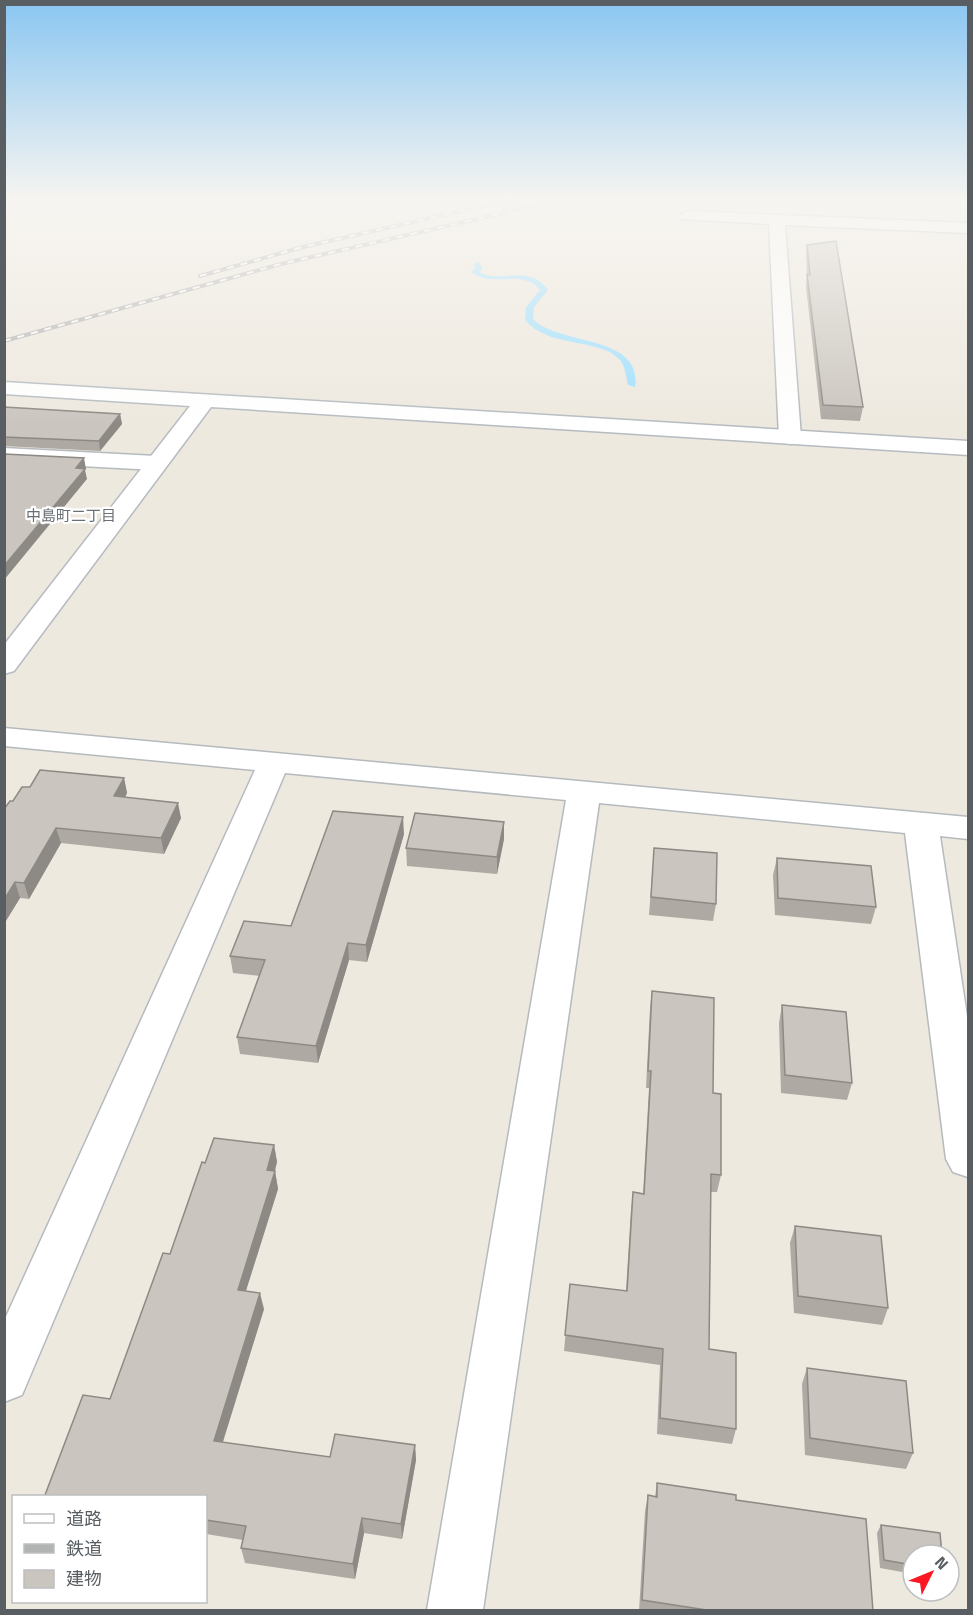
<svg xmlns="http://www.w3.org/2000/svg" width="973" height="1615" viewBox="0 0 973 1615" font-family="'Titillium Web','Noto Sans JP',sans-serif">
  <rect width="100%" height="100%" fill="#eee9df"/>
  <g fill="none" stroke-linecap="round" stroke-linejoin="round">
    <path fill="#9ee0ff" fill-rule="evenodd" d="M478,262L483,268L479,272C504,285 526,262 548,290L534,307L533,319C559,346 643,334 635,387L628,385C626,376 625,365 619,359C600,338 550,349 525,320L526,307L540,290C523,268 493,289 471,272L475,268L474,264Z"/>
    <defs>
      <g id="street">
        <polygon points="687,211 968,223 968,233 785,225 801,437 798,442 790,444 782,442 779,437 769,224 681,219 679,216"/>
        <polygon points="4,448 156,456 164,458 167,463 164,468 156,470 4,462"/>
        <polygon points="4,728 968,817 968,839 940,836 968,1023 968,1177 953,1172 946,1159 905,833 599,803 483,1610 427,1610 566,800 285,773 22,1395 4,1402 4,1321 255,770 4,746"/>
      </g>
      <polygon id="secondary" points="4,382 968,441 968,455 211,407 14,671 4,674 4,645 190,406 4,394"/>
    </defs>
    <use href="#street" stroke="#b5babe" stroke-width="3"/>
    <use href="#secondary" stroke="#b5bbc0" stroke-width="3"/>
    <use href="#street" fill="#fff" fill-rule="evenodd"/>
    <use href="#secondary" fill="#fff" fill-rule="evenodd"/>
    <defs>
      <g id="rail">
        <polyline points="200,276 303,247 509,200"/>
        <polyline points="4,341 281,264 560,200"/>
      </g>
    </defs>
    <use href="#rail" stroke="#b2b3b3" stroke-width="4"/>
    <use href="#rail" stroke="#fff" stroke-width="2" stroke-dasharray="7" stroke-linecap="butt"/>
  </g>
  <g fill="#aea9a3">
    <polygon points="807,245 863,407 860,421 821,419 806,287 807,275 806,256"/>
    <polygon points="4,407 120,414 122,424 100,451 4,446"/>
    <polygon points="124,778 127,793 125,798 181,818 164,854 61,843 29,899 20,898 4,924 13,801 30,787"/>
    <polygon points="504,822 504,839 497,874 407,866 406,848"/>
    <polygon points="404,834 367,962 349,960 318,1063 240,1054 237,1037 260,976 233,973 230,956 291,926"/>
    <polygon points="654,848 716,904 713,921 649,915"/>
    <polygon points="777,858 876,907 871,924 775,915 773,875"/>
    <polygon points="652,991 713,1093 721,1175 717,1192 711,1192 709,1349 736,1429 732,1444 657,1434 660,1365 564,1351 570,1284 626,1291 631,1209 633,1192 643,1194 649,1088 646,1088 650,1008"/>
    <polygon points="782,1005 852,1083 847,1100 781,1093 779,1023"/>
    <polygon points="274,1145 277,1162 275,1171 278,1189 246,1291 264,1309 223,1442 330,1457 415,1445 416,1460 402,1539 364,1533 355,1579 245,1563 241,1548 243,1540 206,1534 206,1497 45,1497 45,1495 110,1399 170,1254 205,1163"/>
    <polygon points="795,1226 888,1308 882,1325 794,1313 790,1243"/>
    <polygon points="807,1368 913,1453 906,1469 805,1455 802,1384"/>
    <polygon points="657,1483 736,1500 873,1611 639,1611 645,1511 648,1495 655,1497"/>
    <polygon points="881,1525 913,1555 913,1574 880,1568 877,1533"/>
  </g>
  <g fill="#8d8a85">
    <polygon points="120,414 122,424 100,451 99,441"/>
    <polygon points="84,458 86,469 85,470 87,479 4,580 4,566"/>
    <polygon points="124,778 127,793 117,812 114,796"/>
    <polygon points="178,803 181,818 164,854 161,838"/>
    <polygon points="403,817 404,834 367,962 366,945"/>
    <polygon points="504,822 504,839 497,874 497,857"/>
    <polygon points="56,828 61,843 29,899 24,883"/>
    <polygon points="15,882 20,898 4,924 4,900"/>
    <polygon points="348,943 349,960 318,1063 316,1046"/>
    <polygon points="274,1145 277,1162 270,1188 267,1170"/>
    <polygon points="275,1171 278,1189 241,1306 238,1290"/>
    <polygon points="260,1293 264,1309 218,1457 214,1441"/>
    <polygon points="415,1445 416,1460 402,1539 401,1524"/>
    <polygon points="362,1518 364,1533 355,1579 353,1564"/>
  </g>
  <g fill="#cac5be" stroke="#8d8a85" stroke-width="1.5">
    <polygon points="836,241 863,407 823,405 807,274 810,275 807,245"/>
    <polygon points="4,407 120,414 99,441 4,437"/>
    <polygon points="4,454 84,458 76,468 85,469 4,566"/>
    <polygon points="40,770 124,778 114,796 178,803 161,838 56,828 24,883 15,882 4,900 4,809 10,801 13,801 22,787 30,787"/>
    <polygon points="333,811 403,817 366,945 348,943 316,1046 237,1037 265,960 230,956 244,921 291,926"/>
    <polygon points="415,813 504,822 497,857 406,848"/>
    <polygon points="654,848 717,853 716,904 651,897"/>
    <polygon points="777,858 871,866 876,907 778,898"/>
    <polygon points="652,991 714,998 713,1093 721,1094 721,1175 711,1174 709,1349 736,1353 736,1429 660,1418 663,1349 565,1335 570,1284 627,1291 633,1192 644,1194 651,1071 648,1071"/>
    <polygon points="782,1005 846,1012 852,1083 785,1075"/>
    <polygon points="214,1138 274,1145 267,1170 275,1171 238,1290 260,1293 214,1441 330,1457 335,1434 415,1445 401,1524 362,1518 353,1564 241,1548 246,1526 206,1520 206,1497 54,1497 45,1495 83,1395 110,1399 163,1253 170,1254 202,1162 205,1163"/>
    <polygon points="795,1226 881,1236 888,1308 798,1296"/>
    <polygon points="807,1368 906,1381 913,1453 810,1438"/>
    <polygon points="657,1483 736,1495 736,1500 866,1519 873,1611 713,1611 642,1600 648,1495 657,1497"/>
    <polygon points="881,1525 940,1533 942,1555 913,1555 913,1565 884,1560"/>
  </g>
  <linearGradient id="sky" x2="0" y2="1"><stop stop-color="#8ac6f1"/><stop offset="0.47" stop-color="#f7f5f1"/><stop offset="1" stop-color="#f7f5f1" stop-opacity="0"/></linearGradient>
  <rect width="973" height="426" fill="url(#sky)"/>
  <g text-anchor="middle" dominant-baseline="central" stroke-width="4.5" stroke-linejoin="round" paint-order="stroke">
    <g font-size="15" fill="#697075" stroke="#fff">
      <text x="71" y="515">中島町二丁目</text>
    </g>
  </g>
  <rect width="973" height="1615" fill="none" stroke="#585e62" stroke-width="12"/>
  <rect x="12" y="1495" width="195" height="108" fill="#ffffff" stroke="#bcbfc0" stroke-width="1.5"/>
  <rect x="24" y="1514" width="30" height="9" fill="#ffffff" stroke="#bcbfc0" stroke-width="1.5"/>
  <text x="66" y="1525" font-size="18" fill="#585e62">道路</text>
  <rect x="24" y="1544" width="30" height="9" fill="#b2b3b3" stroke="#bcbfc0" stroke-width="1.5"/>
  <text x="66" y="1555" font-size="18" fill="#585e62">鉄道</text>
  <rect x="24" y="1570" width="30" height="18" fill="#cac5be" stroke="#bcbfc0" stroke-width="1.5"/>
  <text x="66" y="1585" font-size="18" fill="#585e62">建物</text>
  <g transform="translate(931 1573) rotate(47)"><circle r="28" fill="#ffffff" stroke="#bcbfc0" stroke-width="1.5"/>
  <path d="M0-4.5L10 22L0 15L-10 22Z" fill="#fb1822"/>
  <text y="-9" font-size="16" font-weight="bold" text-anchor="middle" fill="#585e62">N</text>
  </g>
</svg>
